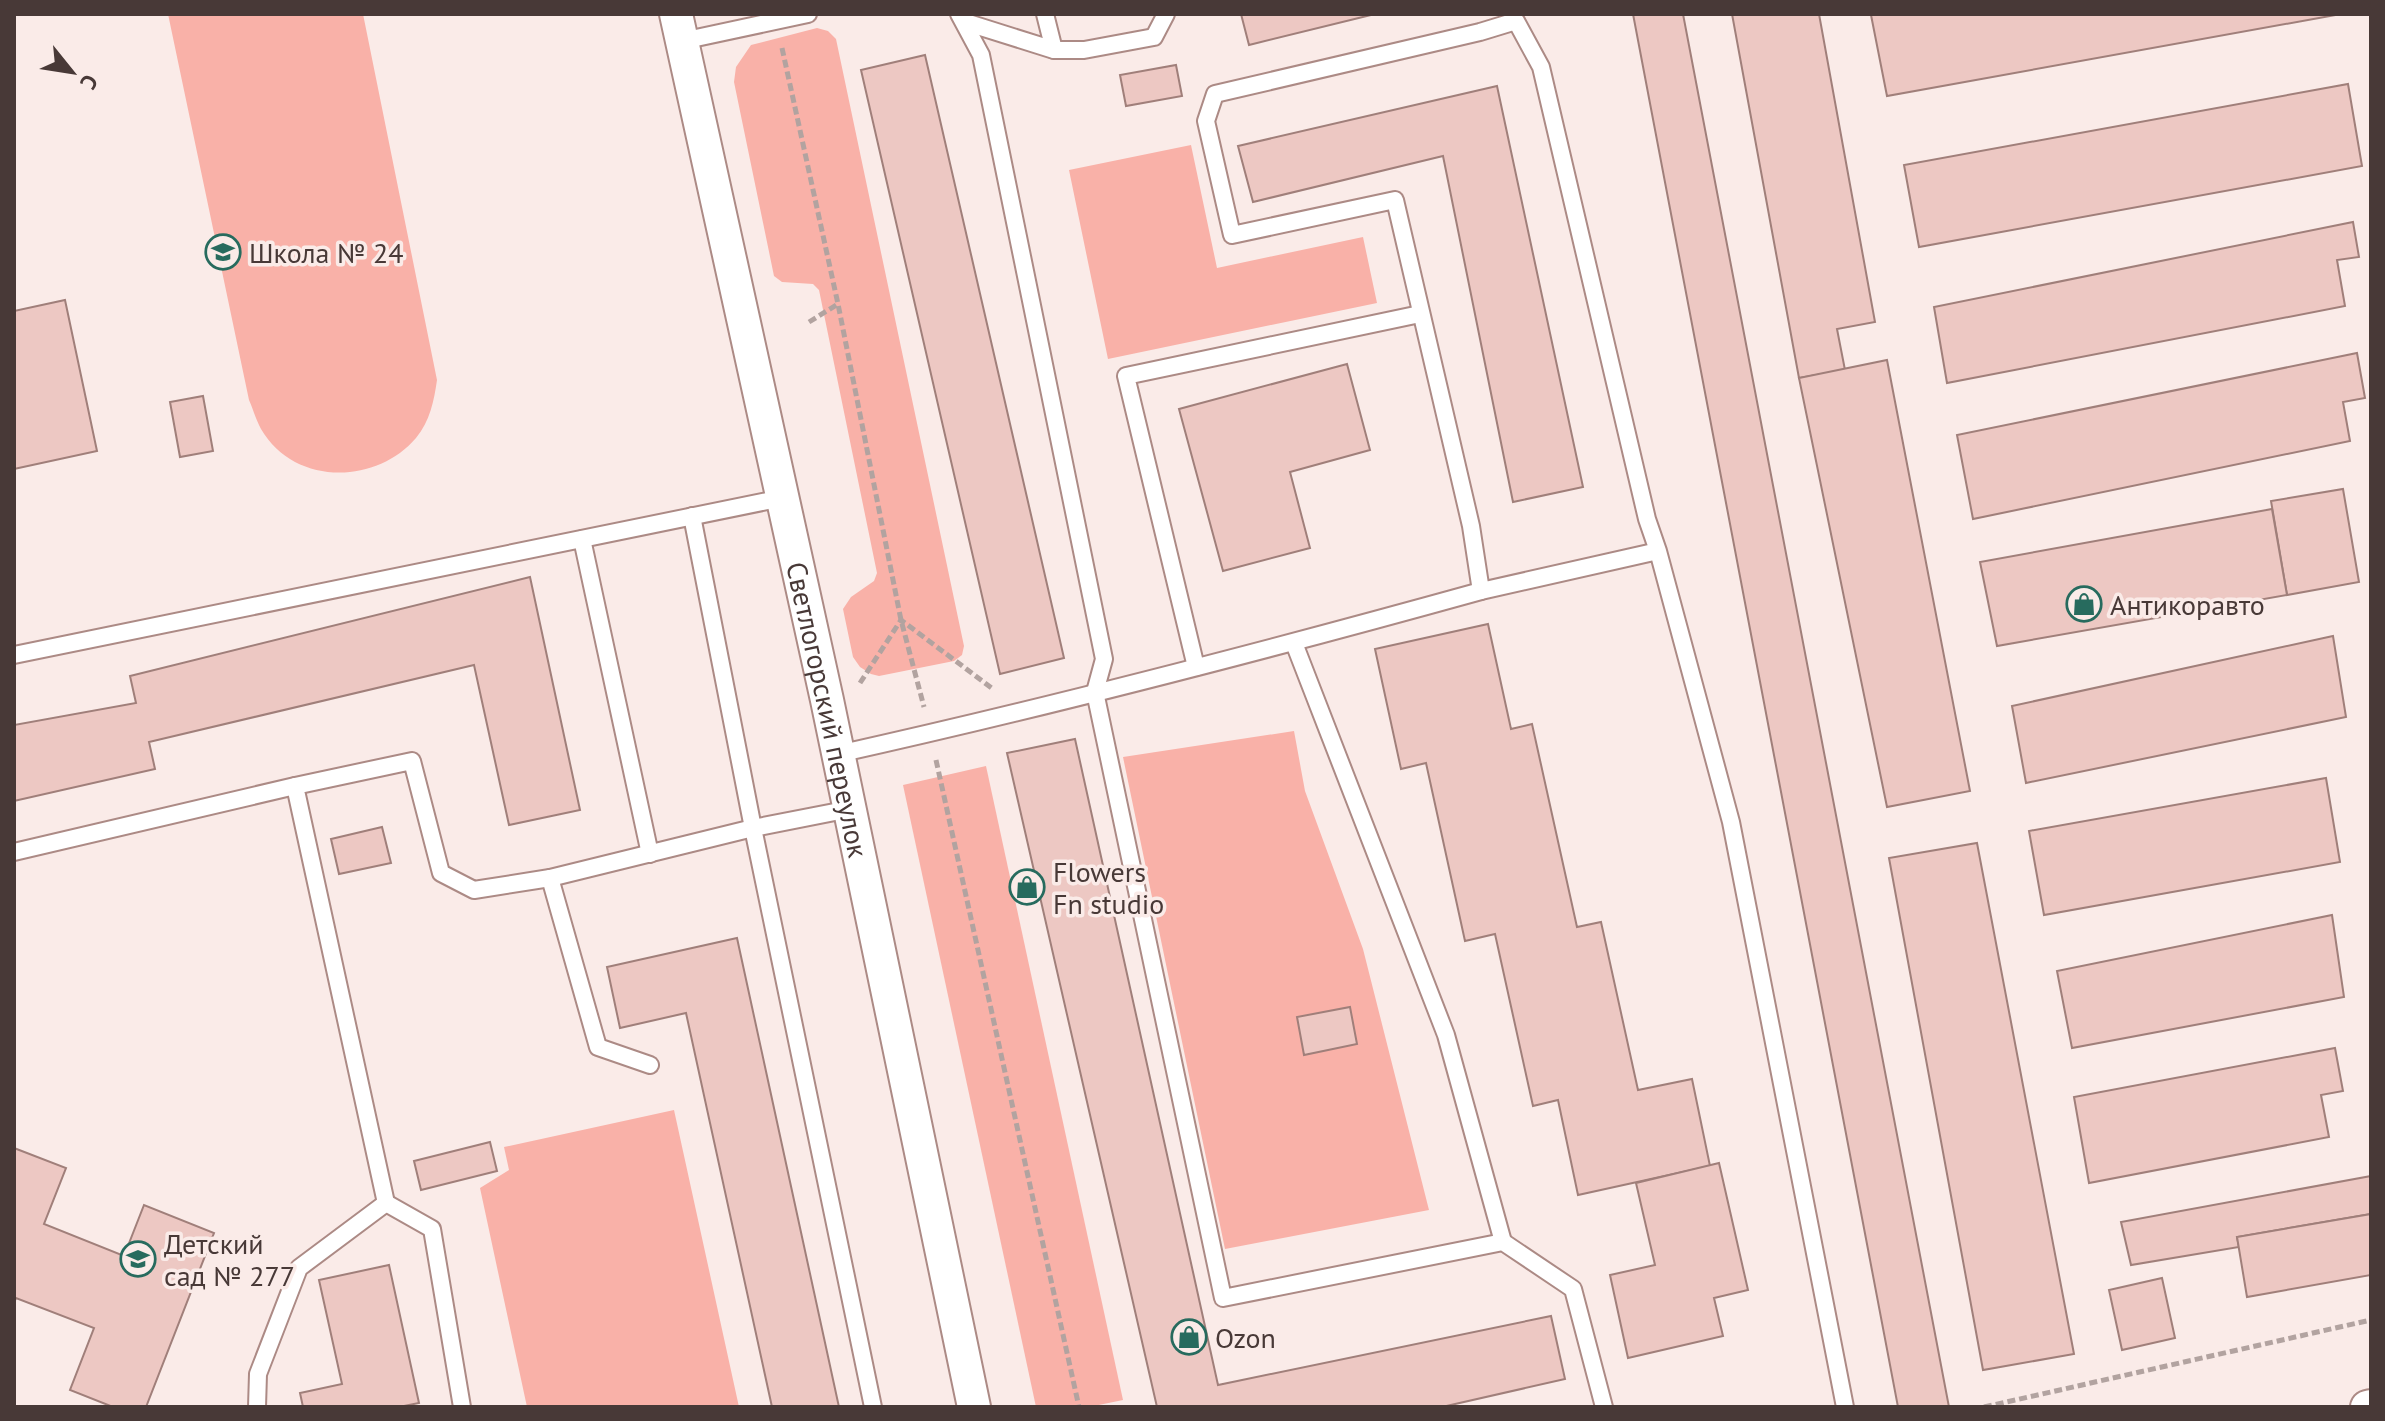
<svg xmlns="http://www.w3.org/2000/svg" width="2385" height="1421" viewBox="0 0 2385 1421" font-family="'PT Sans',sans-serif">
  <rect width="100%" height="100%" fill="#faebe8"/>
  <g fill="#f9b1a8">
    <path d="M168,14H363L437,380C434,401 430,421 416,438C376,485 294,486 261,429C256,420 253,409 249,400Z"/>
    <polygon points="817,28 828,31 836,39 964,646 962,655 954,661 879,676 871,674 860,667 853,657 843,609 851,597 874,581 877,573 819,290 813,284 782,282 774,276 734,82 736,67 751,45"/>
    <polygon points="1191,145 1217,268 1363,237 1377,303 1108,359 1069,170"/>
    <polygon points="1294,731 1305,791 1363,949 1429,1210 1225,1249 1123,757"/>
    <polygon points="986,766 1123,1400 1089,1407 1036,1407 903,785"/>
    <polygon points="674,1110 739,1407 527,1407 480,1188 509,1170 504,1147"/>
  </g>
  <g fill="#edc8c3" stroke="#a07f7a" stroke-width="2">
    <polygon points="1241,14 1375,14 1249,45"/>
    <polygon points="1633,14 1683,14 1949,1407 1898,1407"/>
    <polygon points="1732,14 1819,14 1875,322 1837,329 1845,370 1799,378"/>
    <polygon points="1876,14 2341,14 1887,96 1871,15"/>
    <polygon points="925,55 1064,658 1000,674 861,70"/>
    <polygon points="1176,65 1182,96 1126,106 1120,75"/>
    <polygon points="2348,84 2362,166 1919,247 1904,165"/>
    <polygon points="1497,86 1583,487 1513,502 1443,156 1253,202 1238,146"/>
    <polygon points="2353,222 2359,257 2337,260 2345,306 1947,383 1934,307"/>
    <polygon points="65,300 97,451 14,469 14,311"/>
    <polygon points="2357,353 2365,398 2343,402 2350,441 1973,519 1957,435"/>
    <polygon points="1887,360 1970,791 1887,807 1799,378"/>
    <polygon points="1347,364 1370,450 1290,472 1310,548 1223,571 1179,409"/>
    <polygon points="203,396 213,451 180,457 170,402"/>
    <polygon points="2343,489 2359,582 2287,595 2271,501"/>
    <polygon points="2272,509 2287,595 1997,646 1980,562"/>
    <polygon points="530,577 580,810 509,825 474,665 149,742 155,769 14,801 14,725 136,703 130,676"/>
    <polygon points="1488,624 1511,729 1532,724 1577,927 1601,922 1638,1090 1692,1079 1710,1166 1578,1195 1558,1100 1533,1106 1495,934 1465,941 1426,763 1401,769 1375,649"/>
    <polygon points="2333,636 2346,717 2026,783 2012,706"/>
    <polygon points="1075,739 1218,1385 1551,1316 1565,1379 1442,1407 1157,1407 1007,753"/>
    <polygon points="2326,778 2340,862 2044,915 2029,831"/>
    <polygon points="382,827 391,863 339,874 331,839"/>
    <polygon points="1977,843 2074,1354 1983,1370 1889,858"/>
    <polygon points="2332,915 2344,997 2072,1048 2057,971"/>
    <polygon points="737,938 839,1407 772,1407 686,1013 620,1028 607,967"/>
    <polygon points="1350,1007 1357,1044 1304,1055 1297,1017"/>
    <polygon points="2335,1048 2343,1091 2321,1095 2329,1137 2089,1183 2074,1097"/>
    <polygon points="490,1142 497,1171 421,1190 414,1161"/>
    <polygon points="14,1148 66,1168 44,1224 124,1256 144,1205 214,1233 146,1407 113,1407 70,1390 94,1328 16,1298 14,1303"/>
    <polygon points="1719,1163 1748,1290 1714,1298 1723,1336 1628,1358 1610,1275 1655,1265 1636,1183"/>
    <polygon points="2371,1176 2371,1214 2237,1237 2239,1247 2131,1265 2121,1222"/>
    <polygon points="2371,1214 2371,1275 2247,1297 2237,1237"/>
    <polygon points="389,1265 419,1403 399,1407 303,1407 300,1393 342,1384 319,1280"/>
    <polygon points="2162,1278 2175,1338 2122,1350 2109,1290"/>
  </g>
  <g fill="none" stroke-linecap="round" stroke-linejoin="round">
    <defs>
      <g id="lane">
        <polyline points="959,14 981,55 1104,659 1095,692 1223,1298 1503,1242 1573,1289 1604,1407"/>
        <polyline points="1045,14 1054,50"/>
        <polyline points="965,22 1054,50 1084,50 1154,37 1166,14"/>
        <polyline points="682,41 808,14"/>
        <polyline points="692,516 753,828 873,1407"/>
        <polyline points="582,539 650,854"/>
        <polyline points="1658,551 1481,591 1471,526 1395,200 1232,235 1206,121 1215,94 1480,32 1516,21 1541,67 1647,519 1658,551 1731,822 1845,1407"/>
        <polyline points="1294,643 1446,1035 1503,1242"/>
        <polyline points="14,655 782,498"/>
        <polyline points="1196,667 1126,376 1420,314"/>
        <path d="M838,754C1054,706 1268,650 1481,591"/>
        <polyline points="14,852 295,786"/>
        <polyline points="550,878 598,1047 650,1065"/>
        <polyline points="386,1203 432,1229 462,1407"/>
        <polyline points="257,1407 258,1374 299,1268 386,1203 295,786 412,761 441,873 474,890 550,878 753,828 850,809"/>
      </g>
      <g id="street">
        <path id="s1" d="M676,14L827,700L974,1407"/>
        <polyline points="2367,1407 2371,1406"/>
      </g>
    </defs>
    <use href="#lane" stroke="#ac8a85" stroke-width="20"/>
    <use href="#street" stroke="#ac8a85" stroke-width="36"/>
    <g stroke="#b2a3a0" stroke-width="5" stroke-dasharray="8 4" stroke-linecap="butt">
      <polyline points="782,48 838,304 901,620 924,707"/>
      <polyline points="809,322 838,304"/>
      <polyline points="860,683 901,620 993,689"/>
      <polyline points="936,760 1079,1407"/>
      <polyline points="1984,1407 2371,1320"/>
    </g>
    <use href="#lane" stroke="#fff" stroke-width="16"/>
    <use href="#street" stroke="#fff" stroke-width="32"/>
  </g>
  <defs>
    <symbol id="school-ring" viewBox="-11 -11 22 22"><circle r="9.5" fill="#faebe8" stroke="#276b5e" stroke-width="1.5"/><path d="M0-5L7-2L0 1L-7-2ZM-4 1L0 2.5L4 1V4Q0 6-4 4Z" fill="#276b5e"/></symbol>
    <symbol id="shop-ring" viewBox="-11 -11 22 22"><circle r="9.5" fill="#faebe8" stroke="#276b5e" stroke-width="1.5"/><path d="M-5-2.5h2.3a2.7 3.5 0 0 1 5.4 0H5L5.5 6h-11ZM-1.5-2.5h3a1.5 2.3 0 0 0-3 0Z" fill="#276b5e"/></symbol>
  </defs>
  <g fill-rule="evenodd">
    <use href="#school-ring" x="203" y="232" width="40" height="40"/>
    <use href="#shop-ring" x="2064" y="584" width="40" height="40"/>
    <use href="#shop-ring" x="1007" y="867" width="40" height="40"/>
    <use href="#school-ring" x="118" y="1239" width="40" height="40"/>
    <use href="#shop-ring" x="1169" y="1317" width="40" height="40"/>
  </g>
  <g text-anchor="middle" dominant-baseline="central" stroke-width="7" stroke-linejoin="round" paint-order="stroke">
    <g font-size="28" fill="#483937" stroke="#faebe8" text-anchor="start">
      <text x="249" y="252">Школа № 24</text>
      <text x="2110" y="604">Антикоравто</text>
      <text x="1053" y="871">Flowers<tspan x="1053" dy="32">Fn studio</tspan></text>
      <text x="164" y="1243">Детский<tspan x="164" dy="32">сад № 277</tspan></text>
      <text x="1215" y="1337">Ozon</text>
    </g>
    <g font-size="28" fill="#483937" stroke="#faebe8">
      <text stroke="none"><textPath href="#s1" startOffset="712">Светлогорский переулок</textPath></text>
    </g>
  </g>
  <rect width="2385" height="1421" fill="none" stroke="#483937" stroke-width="32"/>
  <g transform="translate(72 72) rotate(120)" stroke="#faebe8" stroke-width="6" paint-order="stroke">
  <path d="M0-6L14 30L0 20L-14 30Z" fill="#483937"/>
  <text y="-12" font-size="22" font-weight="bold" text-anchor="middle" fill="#483937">С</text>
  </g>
</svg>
